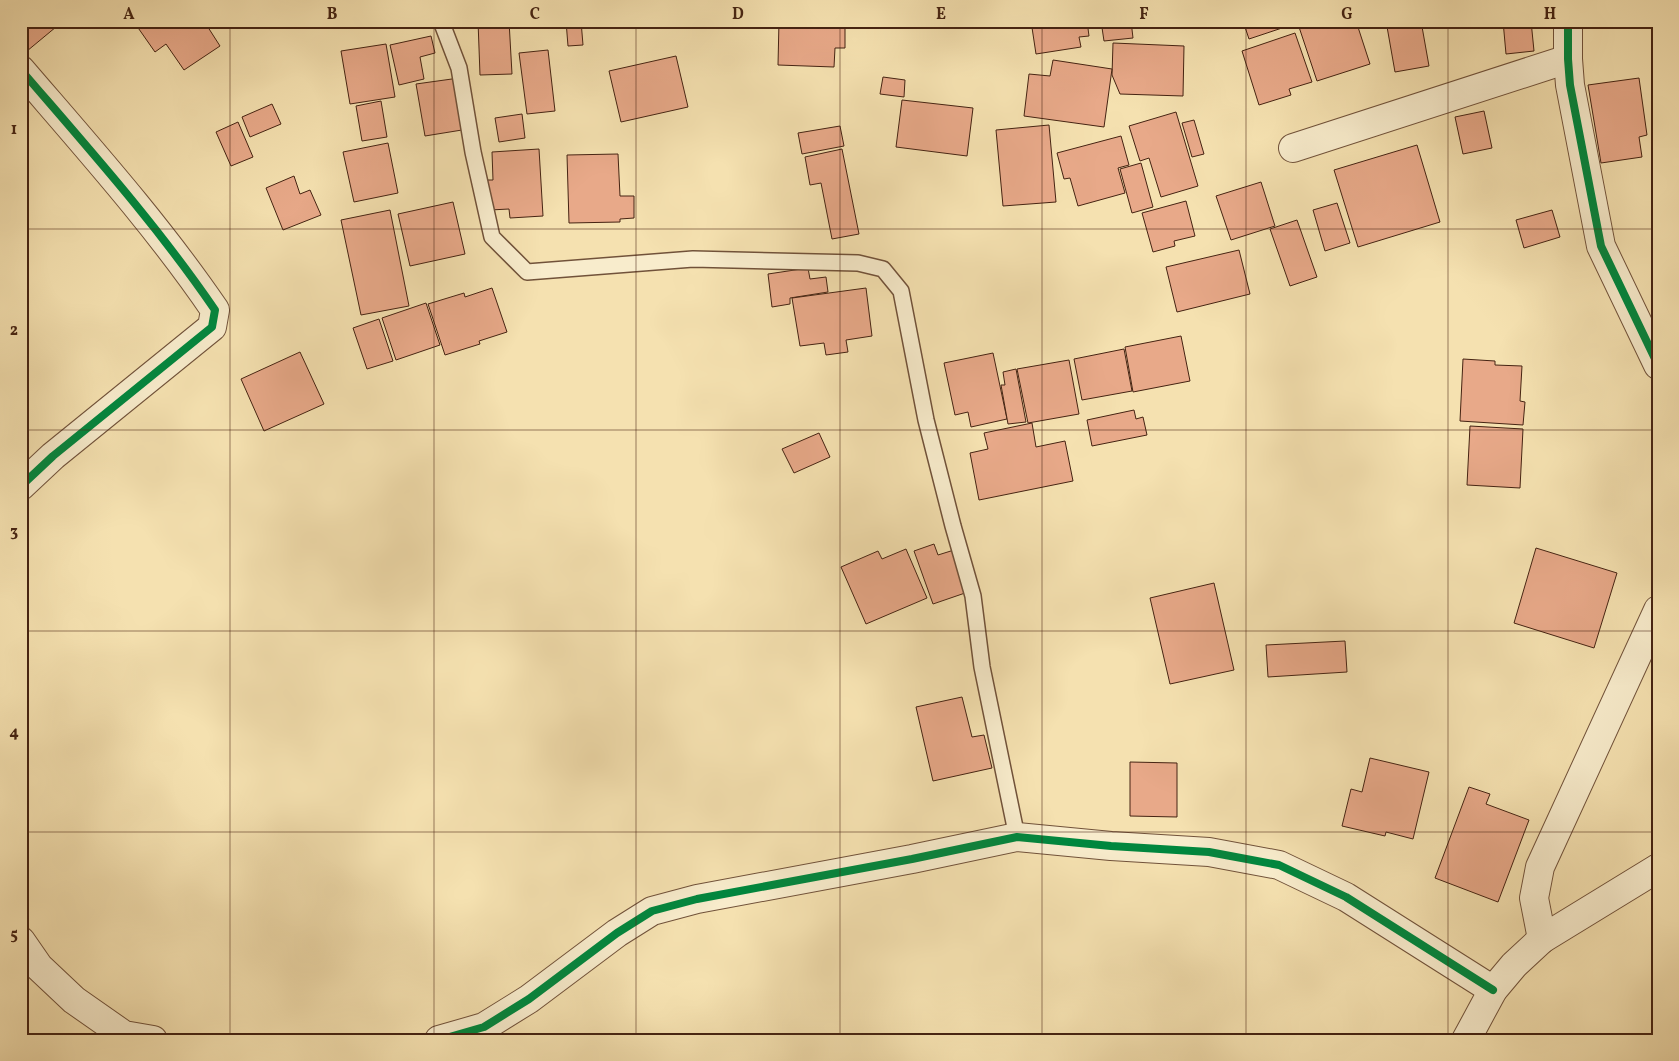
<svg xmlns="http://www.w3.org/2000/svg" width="1679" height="1061" viewBox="0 0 1679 1061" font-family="Vollkorn,serif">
  <rect width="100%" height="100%" fill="#f5e1b0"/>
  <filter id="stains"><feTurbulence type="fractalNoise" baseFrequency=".004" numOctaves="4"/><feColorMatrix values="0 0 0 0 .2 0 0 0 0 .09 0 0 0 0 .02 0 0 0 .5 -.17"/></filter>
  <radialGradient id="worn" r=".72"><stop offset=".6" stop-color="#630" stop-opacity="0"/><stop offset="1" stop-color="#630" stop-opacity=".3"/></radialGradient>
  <g fill="#e8a989" stroke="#452312">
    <polygon points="21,21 61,21 62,22 21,56"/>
    <polygon points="136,21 204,21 220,46 184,70 166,44 155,52 134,22"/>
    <polygon points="478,21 509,21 512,74 480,75"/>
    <polygon points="566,21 581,21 583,45 568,46"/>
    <polygon points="779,21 845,21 845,48 835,48 834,67 778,65"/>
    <polygon points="1031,21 1087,21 1089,36 1079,37 1081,47 1036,54"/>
    <polygon points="1101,21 1131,21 1133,38 1104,41"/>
    <polygon points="1243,21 1303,21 1249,39"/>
    <polygon points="1307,21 1356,21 1370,64 1317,81 1298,24"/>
    <polygon points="1386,21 1421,21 1429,66 1395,72"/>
    <polygon points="1503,21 1531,21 1534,51 1506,54"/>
    <polygon points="1295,33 1312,82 1289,89 1291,95 1259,105 1242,51"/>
    <polygon points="431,36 435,53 420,57 424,79 399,85 390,45"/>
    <polygon points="1113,43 1184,46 1183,96 1120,94 1112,75"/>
    <polygon points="386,44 395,97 350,104 341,51"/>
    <polygon points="548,50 555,111 527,114 519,53"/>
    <polygon points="676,56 688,107 621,122 609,71"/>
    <polygon points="1053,60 1112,69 1104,127 1024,116 1029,74 1050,76"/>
    <polygon points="883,77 905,80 904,97 880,94"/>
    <polygon points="459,78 462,130 425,136 416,84"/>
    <polygon points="1639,78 1647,135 1639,137 1642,157 1601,163 1588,85"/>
    <polygon points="902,100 973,108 967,156 896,147"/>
    <polygon points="381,101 387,137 362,141 356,106"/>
    <polygon points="272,104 281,124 250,137 242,117"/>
    <polygon points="1484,111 1492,148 1463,154 1455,117"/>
    <polygon points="1176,112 1198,186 1161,197 1149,158 1140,161 1129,126"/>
    <polygon points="522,114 525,138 499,142 495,118"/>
    <polygon points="1194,120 1204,154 1192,157 1182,123"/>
    <polygon points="238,122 253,157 231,166 216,132"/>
    <polygon points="1049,125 1056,202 1003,206 996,130"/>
    <polygon points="840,126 844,146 802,154 798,133"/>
    <polygon points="1121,136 1129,165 1118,168 1125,193 1078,206 1070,178 1064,179 1057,153"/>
    <polygon points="388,143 398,193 354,202 343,152"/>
    <polygon points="1417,145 1440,222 1358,247 1334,170"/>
    <polygon points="539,149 543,216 510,218 509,209 490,210 487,180 493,180 492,152"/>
    <polygon points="842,149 859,234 832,239 821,183 810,185 805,157"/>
    <polygon points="618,154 620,196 634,196 634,218 620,219 620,222 569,223 567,155"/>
    <polygon points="1141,163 1153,207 1132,213 1120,169"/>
    <polygon points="294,176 300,194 310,190 321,215 283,230 266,188"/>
    <polygon points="1261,182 1275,226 1231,240 1216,196"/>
    <polygon points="1186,201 1195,236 1174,241 1175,246 1153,252 1142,213"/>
    <polygon points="453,202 465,254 410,266 398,214"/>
    <polygon points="1337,203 1350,243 1325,251 1313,210"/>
    <polygon points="390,210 409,306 361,315 341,220"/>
    <polygon points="1552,210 1560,237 1524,248 1516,220"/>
    <polygon points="1297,220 1317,277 1290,286 1270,229"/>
    <polygon points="1239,250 1250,294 1177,312 1166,267"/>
    <polygon points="808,268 810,279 826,277 828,292 790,298 790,304 772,307 768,274"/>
    <polygon points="492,288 507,332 479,341 480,344 445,355 428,304 464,293 465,297"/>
    <polygon points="866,288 872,336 846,340 848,352 826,355 824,343 800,346 792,298"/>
    <polygon points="426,303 440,345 396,360 382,318"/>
    <polygon points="379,319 393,361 367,369 353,328"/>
    <polygon points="1181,336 1190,381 1133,392 1125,347"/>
    <polygon points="1124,349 1132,391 1082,400 1074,359"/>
    <polygon points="300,352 324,404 264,431 241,379"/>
    <polygon points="993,353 1007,419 971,427 968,412 955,415 944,363"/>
    <polygon points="1463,359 1495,361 1495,365 1522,366 1520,401 1525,402 1523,425 1460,421"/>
    <polygon points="1069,360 1079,414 1028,423 1017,369"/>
    <polygon points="1016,369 1026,422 1008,424 1001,385 1005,385 1003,372"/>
    <polygon points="1134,410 1136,419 1143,417 1147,435 1092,446 1087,420"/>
    <polygon points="1032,423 1036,447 1065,441 1073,481 979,500 970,453 988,449 984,433"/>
    <polygon points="1470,426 1523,429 1520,488 1467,485"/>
    <polygon points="819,433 830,457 794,473 782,449"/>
    <polygon points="934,544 938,555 954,550 968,592 933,604 914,551"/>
    <polygon points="1536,548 1617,573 1594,648 1514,623"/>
    <polygon points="906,549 927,598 866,624 841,567 878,551 882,559"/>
    <polygon points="1214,583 1234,670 1170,684 1150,598"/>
    <polygon points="1345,641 1347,672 1268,677 1266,645"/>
    <polygon points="962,697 972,737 984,735 992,768 933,781 916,707"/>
    <polygon points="1370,758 1429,772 1413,839 1386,832 1385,836 1342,826 1351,789 1362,792"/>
    <polygon points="1130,762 1177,763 1177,817 1130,816"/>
    <polygon points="1469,787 1490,794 1486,804 1529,820 1498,902 1435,878"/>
  </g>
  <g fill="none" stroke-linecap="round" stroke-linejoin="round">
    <defs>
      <polyline id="service" points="441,21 459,68 473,152 492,237 527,272 693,259 858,263 883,269 901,291 926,420 953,526 973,596 982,667 1017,837"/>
      <g id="minor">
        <polyline points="1568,21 1568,59 1570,85 1601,246 1658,365"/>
        <path d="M21,70C88,148 157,225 215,310L212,327L53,456L21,486"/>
        <polyline points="1293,148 1568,59"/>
        <polyline points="1542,939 1534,898 1540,867 1658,610"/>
        <polyline points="21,941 39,967 74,1000 124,1035 153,1040"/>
        <polyline points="439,1040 484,1027 529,999 617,933 652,911 697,899 912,859 1017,837 1111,846 1209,852 1279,865 1346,897 1493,990"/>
        <polyline points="1466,1040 1493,990 1514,965 1542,939 1658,868"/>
      </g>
    </defs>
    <use href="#service" stroke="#71523a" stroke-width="18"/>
    <use href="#minor" stroke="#71523a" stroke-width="30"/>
    <use href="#service" stroke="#f8eccc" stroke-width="15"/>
    <use href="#minor" stroke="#f8eccc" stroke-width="28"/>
    <defs>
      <g id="cycleway">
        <polyline points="1568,21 1568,59 1570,85 1601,246 1658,365"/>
        <path d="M21,70C88,148 157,225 215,310L212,327L53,456L21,486"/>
        <polyline points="439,1040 484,1027 529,999 617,933 652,911 697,899 912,859 1017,837 1111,846 1209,852 1279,865 1346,897 1493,990"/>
      </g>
    </defs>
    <use href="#cycleway" stroke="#f8eccc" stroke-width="11"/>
    <use href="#cycleway" stroke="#00873e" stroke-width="8"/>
  </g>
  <path fill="none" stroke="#452312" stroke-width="1" stroke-opacity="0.55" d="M230,21V1040M434,21V1040M636,21V1040M840,21V1040M1042,21V1040M1246,21V1040M1448,21V1040M21,229H1658M21,430H1658M21,631H1658M21,832H1658"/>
  <rect width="1679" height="1061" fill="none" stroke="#f5e1b0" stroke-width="55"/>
  <rect x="28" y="28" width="1624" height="1006" fill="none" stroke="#452312" stroke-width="2"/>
  <g font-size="16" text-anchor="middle" font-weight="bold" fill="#452312">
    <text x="129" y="19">A</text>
    <text x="332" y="19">B</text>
    <text x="535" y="19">C</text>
    <text x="738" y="19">D</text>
    <text x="941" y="19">E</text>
    <text x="1144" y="19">F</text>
    <text x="1347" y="19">G</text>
    <text x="1550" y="19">H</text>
    <text x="14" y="134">1</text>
    <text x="14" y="335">2</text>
    <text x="14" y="536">3</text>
    <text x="14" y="737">4</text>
    <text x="14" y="939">5</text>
  </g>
  <rect width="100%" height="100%" filter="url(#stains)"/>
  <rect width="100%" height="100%" fill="url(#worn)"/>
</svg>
